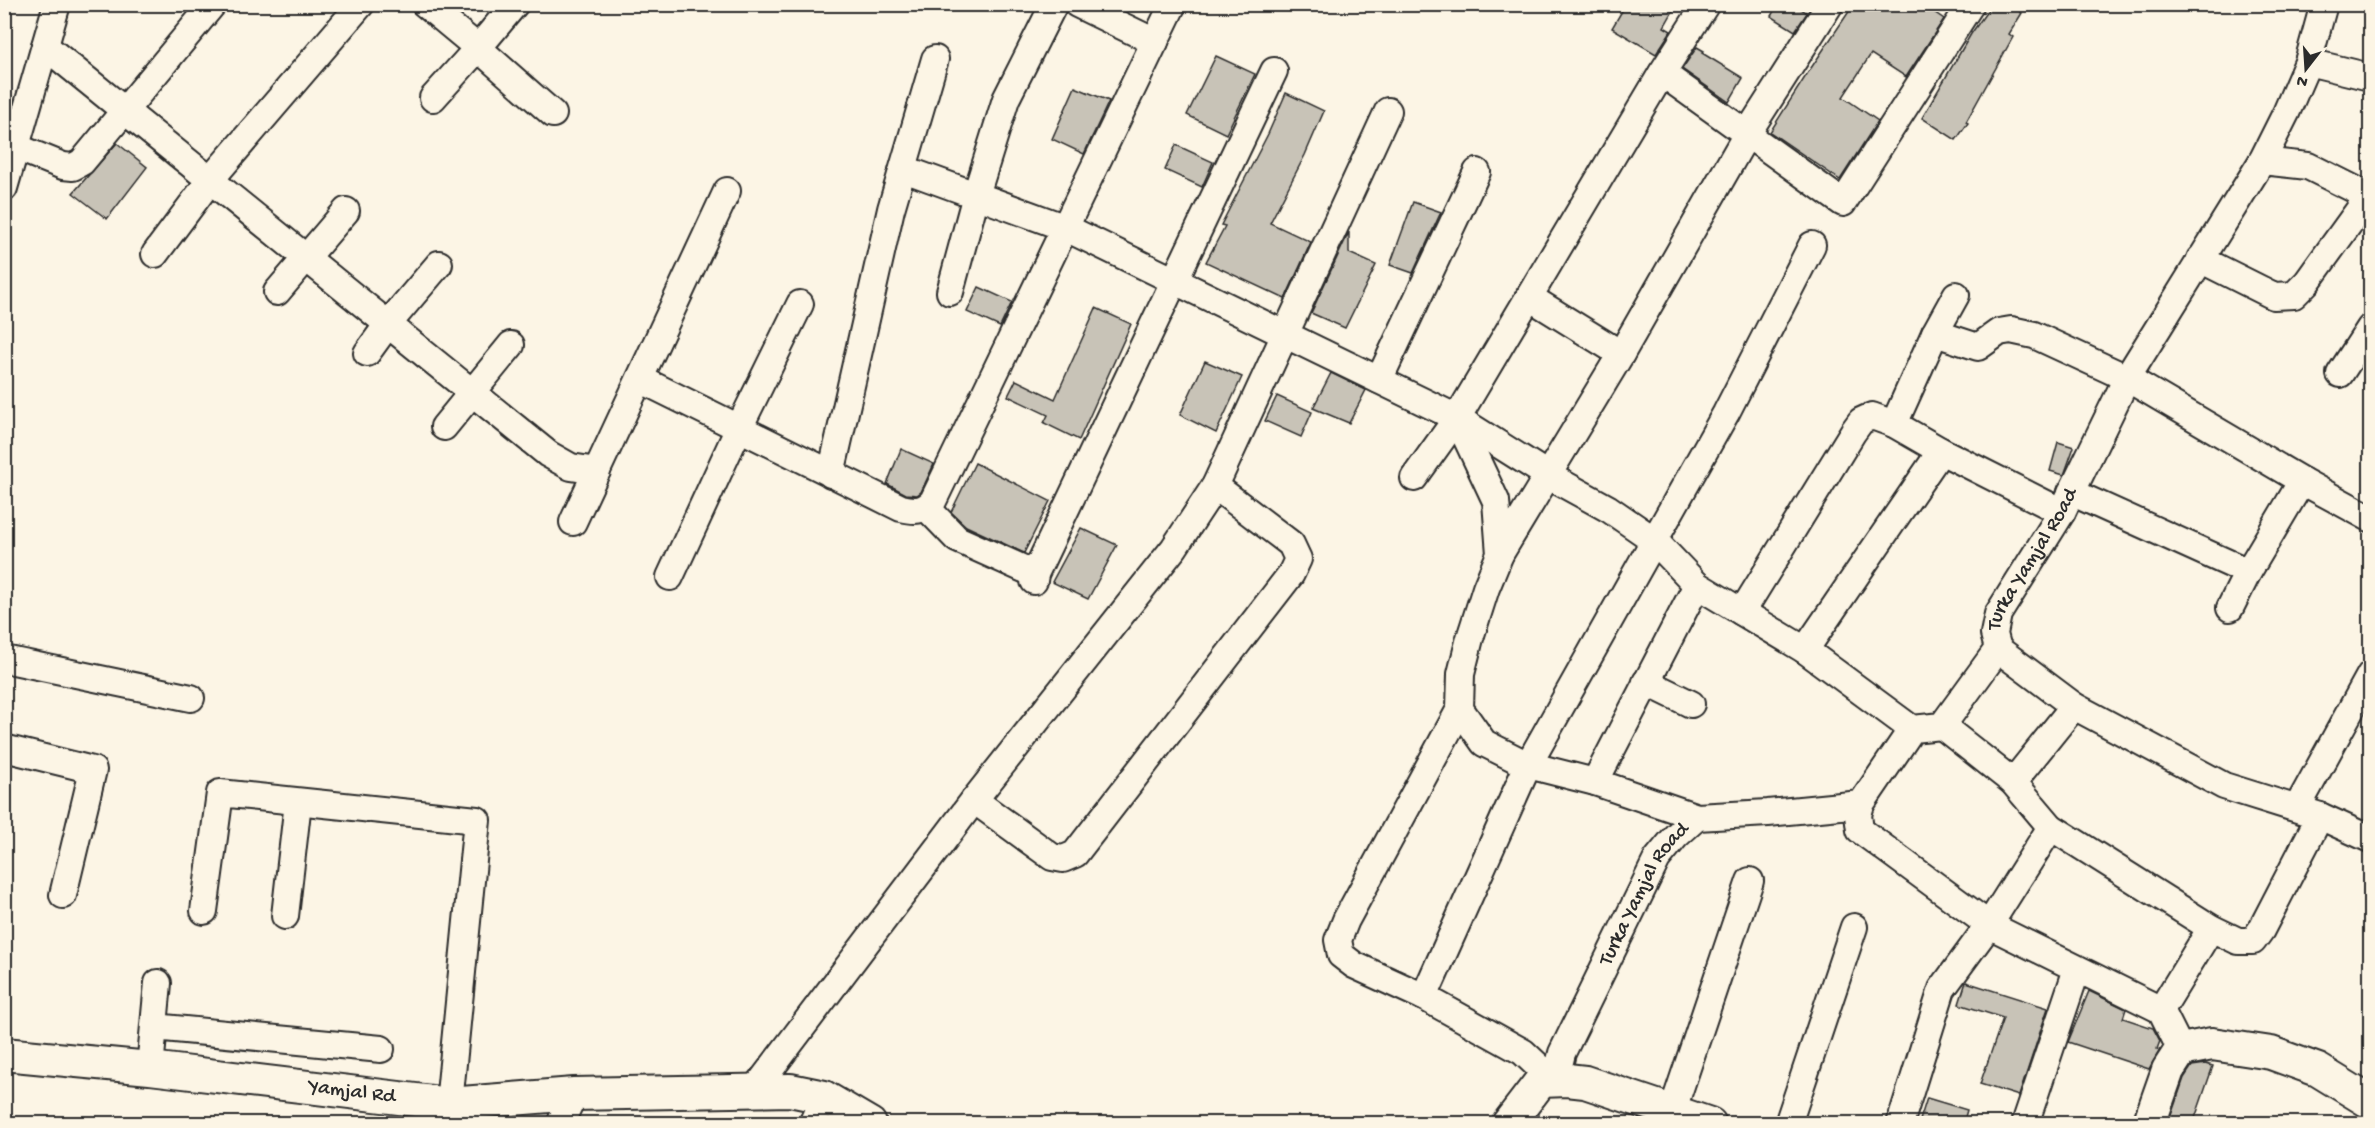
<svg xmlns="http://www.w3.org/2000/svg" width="2375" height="1128" viewBox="0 0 2375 1128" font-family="'Gochi Hand',sans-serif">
  <rect width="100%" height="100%" fill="#fcf5e5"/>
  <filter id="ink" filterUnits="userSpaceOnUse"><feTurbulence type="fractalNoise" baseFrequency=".0167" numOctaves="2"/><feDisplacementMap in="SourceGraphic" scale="12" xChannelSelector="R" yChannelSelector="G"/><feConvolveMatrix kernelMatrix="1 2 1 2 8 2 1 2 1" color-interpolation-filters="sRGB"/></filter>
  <g filter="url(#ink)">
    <g fill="#c8c3b7" stroke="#2b2b2b" stroke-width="1.5">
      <polygon points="1626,4 1677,4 1664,27 1671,31 1656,54 1612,28"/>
      <polygon points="1778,4 1794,4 1807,13 1795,31 1771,16"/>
      <polygon points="1854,4 1922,4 1944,19 1906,77 1871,54 1843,97 1878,121 1840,180 1770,132 1809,71"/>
      <polygon points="1992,4 2025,4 2020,12 2022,13 2009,34 2013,37 1966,122 1968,123 1956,140 1922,118 1971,34"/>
      <polygon points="1697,47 1704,51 1702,53 1743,78 1729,102 1682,69"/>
      <polygon points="1216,56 1255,74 1226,134 1187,115"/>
      <polygon points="1075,87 1109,101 1084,154 1052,139"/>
      <polygon points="1286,93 1324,111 1305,155 1270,223 1311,242 1285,299 1206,262 1225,226 1221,225 1268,134"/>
      <polygon points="117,143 147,167 107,219 73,193"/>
      <polygon points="1176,145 1213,162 1202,187 1165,170"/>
      <polygon points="1413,202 1441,212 1413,273 1390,265"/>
      <polygon points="1349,232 1349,253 1376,265 1345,328 1311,313"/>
      <polygon points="979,287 1012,302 1000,327 967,312"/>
      <polygon points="1096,308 1131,324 1079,440 1044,423 1048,415 1008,396 1016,380 1055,399"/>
      <polygon points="1205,361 1242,377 1216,433 1180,415"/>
      <polygon points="1331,373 1366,390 1349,423 1313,408"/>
      <polygon points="1277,396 1312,412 1301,437 1265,421"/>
      <polygon points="2058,442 2074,447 2064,475 2050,471"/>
      <polygon points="901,449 934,464 921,492 917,495 906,494 887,484"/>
      <polygon points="975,463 1050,501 1024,553 966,526 951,512"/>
      <polygon points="1081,528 1117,545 1088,599 1052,582"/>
      <polygon points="1966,982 2048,1008 2019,1096 1980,1084 2003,1018 1959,1004"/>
      <polygon points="2089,991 2126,1009 2123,1018 2153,1028 2160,1041 2157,1049 2160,1050 2149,1069 2068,1042"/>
      <polygon points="2206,1064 2213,1066 2193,1124 2168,1124 2184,1078 2192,1066"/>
      <polygon points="1927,1098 1967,1110 1963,1124 1932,1124 1920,1120"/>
    </g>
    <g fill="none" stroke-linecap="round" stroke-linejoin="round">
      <defs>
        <g id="minor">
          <polyline points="425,4 478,48 515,4"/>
          <polyline points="1077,4 1155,42"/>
          <polyline points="45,46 548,454 571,467 597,471"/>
          <polyline points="2308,62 2370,77"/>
          <polyline points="1662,73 1843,203 1971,4"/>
          <polyline points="433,98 478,48 553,114"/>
          <polyline points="16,147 63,166 73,167 82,162 213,4"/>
          <polyline points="2262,161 2308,166 2370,197"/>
          <polyline points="904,169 1066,228 1457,418 1549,476 1609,509 1654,540 1697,585 1805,650 1912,729"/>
          <polyline points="4,188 57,4"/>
          <polyline points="155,254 211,179 361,4"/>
          <polyline points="2200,259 2274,296 2294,295 2307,282 2369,196"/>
          <polyline points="277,292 346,211"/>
          <polyline points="950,292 976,195 1006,99 1054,4"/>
          <polyline points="1529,297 1621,354"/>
          <polyline points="1935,333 1978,347 1999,332 2011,330 2034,335 2127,378 2302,481 2370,518"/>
          <polyline points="367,353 388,324 439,264"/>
          <polyline points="2340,374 2370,328"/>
          <path d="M640,379L901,508C914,511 923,512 933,501L1173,4"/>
          <polyline points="1379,380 1477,172"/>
          <polyline points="1457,418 1496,501 1500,554 1486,588 1470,638 1461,674 1460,709 1484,743 1528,765 1595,782 1697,817"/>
          <polyline points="1894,424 1935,333 1956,295"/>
          <polyline points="444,427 511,345"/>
          <polyline points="831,474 891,209 935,59"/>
          <polyline points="1414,478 1457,418 1662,73 1706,4"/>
          <polyline points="2071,492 2248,572"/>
          <polyline points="927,508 957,539 1035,574"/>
          <polyline points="573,522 727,191"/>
          <polyline points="1500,554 1621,354 1747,134 1830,4"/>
          <polyline points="670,577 739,428 800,304"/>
          <polyline points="1034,581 1035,574 1274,71"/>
          <polyline points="2230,608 2248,572 2302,481"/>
          <polyline points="1742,612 1853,432 1861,421 1872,416 1894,424 1941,451 2062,512"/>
          <polyline points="1998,649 2074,706 2224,786 2320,816 2370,839"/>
          <polyline points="1805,650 1941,451"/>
          <polyline points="4,659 191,698"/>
          <polyline points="1646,682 1691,704"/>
          <path id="s1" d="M1460,709L1346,920L1338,940L1341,955L1354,965L1424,997L1523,1052L1555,1082L1562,1053L1657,859L1676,836L1697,817L1768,813L1861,804L1912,729L1942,726L1998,649L1994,634L1998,614L2062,512L2127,378L2262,161L2286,113L2308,62L2324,4"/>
          <polyline points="1942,726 2013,782 2051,827 2211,928 2238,941 2253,941 2261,930 2320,816"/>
          <polyline points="4,748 93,770 63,895"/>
          <polyline points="1595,782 1697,585"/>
          <polyline points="2013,782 2074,706"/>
          <polyline points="974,800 1052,857 1063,859 1075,854 1291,574 1298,559 1291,544 1215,486"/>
          <polyline points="1861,804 1858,815 1860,830 1989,925 2161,1010 2181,1050"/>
          <polyline points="2297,808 2370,675"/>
          <polyline points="204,911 220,793 477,820 449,1104 439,1124"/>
          <polyline points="285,916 298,802"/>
          <polyline points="1424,997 1528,765 1726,413 1812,245"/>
          <polyline points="2161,1010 2211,928"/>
          <polyline points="154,1027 381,1049"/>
          <polyline points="150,1068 158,983"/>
          <polyline points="754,1091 974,800 1174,548 1215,486 1388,111"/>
          <polyline points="560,1124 574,1094"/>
          <polyline points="812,1124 824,1097"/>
          <polyline points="1668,1124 1750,881"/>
          <polyline points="1788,1124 1854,927"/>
          <polyline points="1900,1124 1942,989 1989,925 2051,827"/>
          <polyline points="2025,1124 2077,969"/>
        </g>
        <g id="major">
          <path id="s2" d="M4,1054L150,1068L449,1104L574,1094L790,1090L824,1097L870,1124"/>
          <polyline points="1508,1124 1541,1081 1567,1080 1585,1082 1710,1124"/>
          <polyline points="2149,1124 2168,1070 2181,1050 2212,1044 2271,1053 2318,1070 2370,1102"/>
        </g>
      </defs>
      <use href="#minor" stroke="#2b2b2b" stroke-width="30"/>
      <use href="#major" stroke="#2b2b2b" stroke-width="36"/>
      <use href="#minor" stroke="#fcf5e5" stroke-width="26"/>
      <use href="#major" stroke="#fcf5e5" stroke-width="32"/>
    </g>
  </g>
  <g text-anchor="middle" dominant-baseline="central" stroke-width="4.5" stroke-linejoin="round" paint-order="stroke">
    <g font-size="21" fill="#2b2b2b" stroke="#fcf5e5">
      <text stroke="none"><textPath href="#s1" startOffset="1312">Turka Yamjal Road</textPath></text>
      <text stroke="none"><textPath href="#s1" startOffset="736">Turka Yamjal Road</textPath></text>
      <text stroke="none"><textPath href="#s2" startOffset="350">Yamjal Rd</textPath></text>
    </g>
  </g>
  <rect width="2375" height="1128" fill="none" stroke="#fcf5e5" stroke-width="24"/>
  <rect x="12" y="12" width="2351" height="1104" fill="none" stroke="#2b2b2b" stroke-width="2" filter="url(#ink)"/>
  <g transform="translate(2306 69) rotate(197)" stroke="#fcf5e5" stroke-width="4.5" paint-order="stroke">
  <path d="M0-4.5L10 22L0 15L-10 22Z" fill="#2b2b2b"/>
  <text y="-9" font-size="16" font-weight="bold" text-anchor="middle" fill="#2b2b2b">N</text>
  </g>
</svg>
